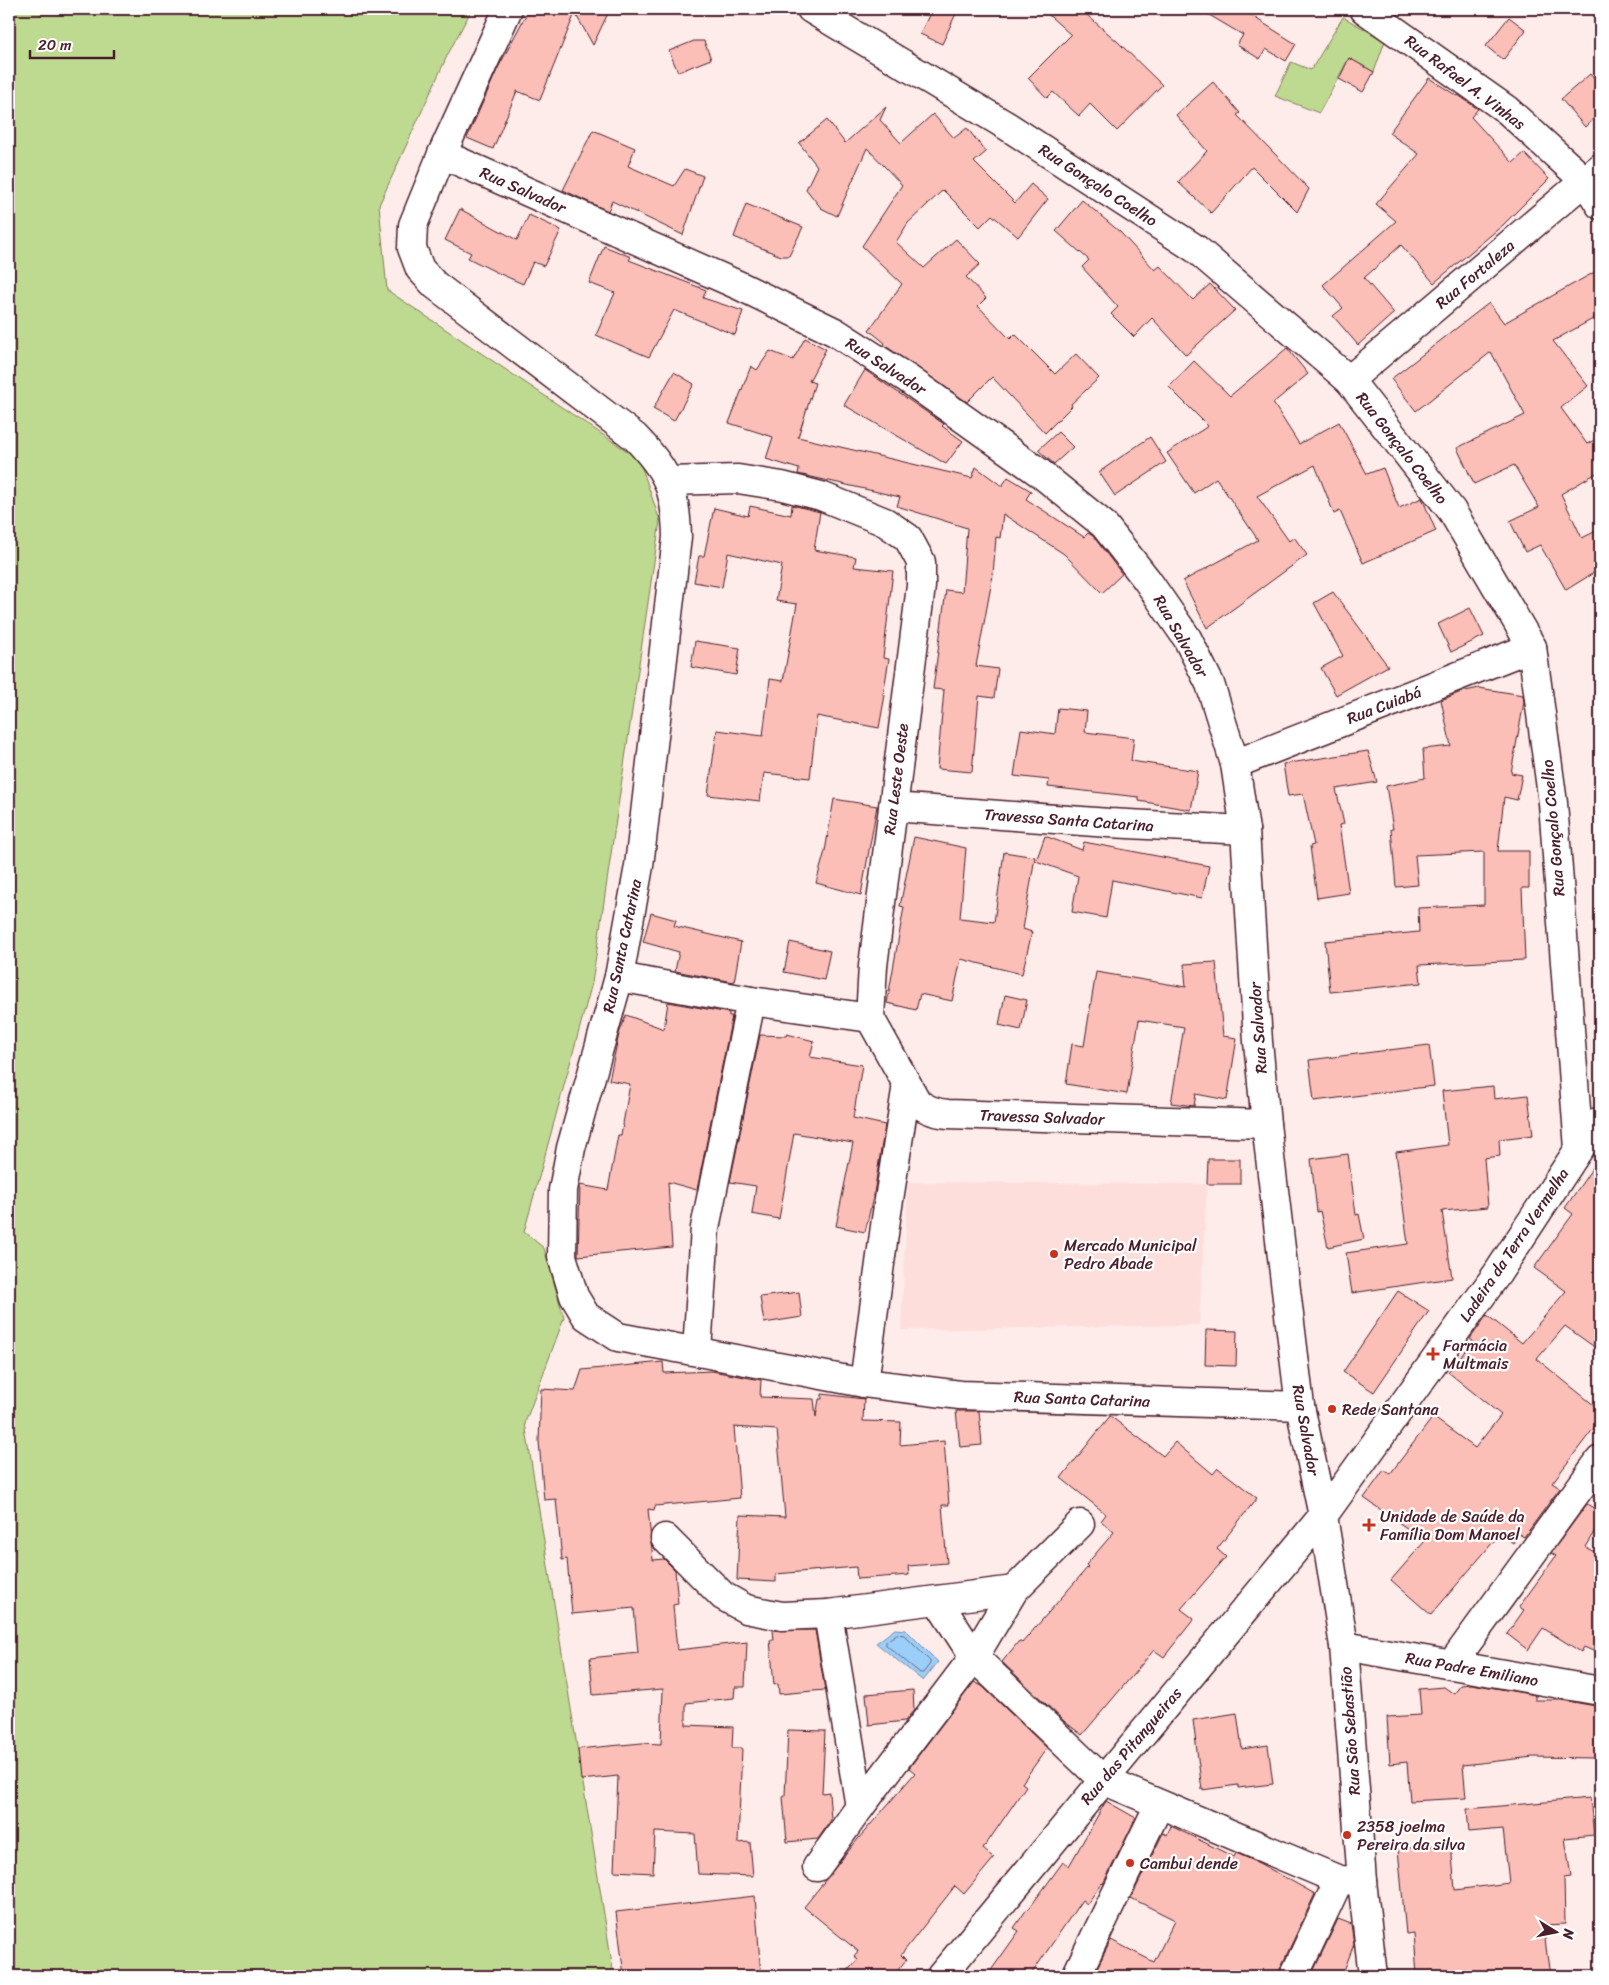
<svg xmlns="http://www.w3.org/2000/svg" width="1609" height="1985" viewBox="0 0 1609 1985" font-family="Sriracha,sans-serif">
  <rect width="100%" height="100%" fill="#feecea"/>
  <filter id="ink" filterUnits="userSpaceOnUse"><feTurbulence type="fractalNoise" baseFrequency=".02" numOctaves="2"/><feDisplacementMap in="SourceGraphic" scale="10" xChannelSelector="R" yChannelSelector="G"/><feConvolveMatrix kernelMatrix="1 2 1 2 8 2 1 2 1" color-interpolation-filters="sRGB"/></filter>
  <g filter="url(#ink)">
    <polygon fill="#fddedb" points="908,1182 1207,1184 1199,1325 901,1330"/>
    <g fill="#bed990" stroke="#847c5e">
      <polygon points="9,9 472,9 448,54 379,205 387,290 639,459 660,521 592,983 524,1232 544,1248 564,1318 525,1423 614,1976 9,1976"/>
      <polygon points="1343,17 1385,41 1374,72 1349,58 1319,113 1275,96 1291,62 1311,70"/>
    </g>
    <polygon fill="#9bcef8" stroke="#7b88a6" points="895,1629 906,1630 938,1662 923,1681 876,1643"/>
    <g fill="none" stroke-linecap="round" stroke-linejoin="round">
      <polygon stroke="#6a657d" stroke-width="1" points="897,1634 904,1635 930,1661 930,1664 923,1673 920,1673 886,1645 886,1642"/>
    </g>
    <g fill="#fbbfb8" stroke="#4a1f2b">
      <polygon points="529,9 610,9 593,45 575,13 540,100 517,91 493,149 467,138 498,68"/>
      <polygon points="932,9 958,9 942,44 920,34"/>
      <polygon points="1042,9 1080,9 1118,42 1162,85 1117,131 1090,104 1079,116 1053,92 1047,98 1028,78 1071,35"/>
      <polygon points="1199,9 1241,9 1296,44 1286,61 1266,49 1260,59 1237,45 1243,35"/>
      <polygon points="1509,17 1526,30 1503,60 1486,46"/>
      <polygon points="694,41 704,41 711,59 678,72 669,51"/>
      <polygon points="1349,58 1374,72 1363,92 1339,79"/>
      <polygon points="1590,74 1600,85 1600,113 1585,127 1561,99"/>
      <polygon points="1429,78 1457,96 1458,95 1478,109 1471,117 1513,163 1524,153 1549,179 1503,225 1434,283 1401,245 1364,278 1394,313 1358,345 1333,316 1343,308 1323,285 1396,221 1376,204 1419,154 1389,133"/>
      <polygon points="1213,82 1240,113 1237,115 1309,189 1297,212 1252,167 1211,213 1178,182 1207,151 1176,115"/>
      <polygon points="886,107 880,120 901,143 933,114 954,138 967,128 986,152 974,162 1015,203 1031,184 1048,199 1018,237 992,215 980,227 943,190 908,223 896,242 924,268 956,239 980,264 966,277 986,298 978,306 1010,339 1015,334 1055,374 1076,354 1099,378 1071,404 1072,406 1045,433 992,377 967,402 884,345 885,343 869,330 902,284 862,246 902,185 867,148 837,216 821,208 806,189 817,166 799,143 827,120 845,143"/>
      <polygon points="593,130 635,148 628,166 674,186 685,169 703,176 683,235 612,201 608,211 563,190"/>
      <polygon points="1082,200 1120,232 1155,270 1160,266 1193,300 1210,284 1235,310 1186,355 1152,318 1134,337 1111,314 1118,307 1082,267 1089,260 1056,231"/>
      <polygon points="746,204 803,227 789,256 781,256 734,237"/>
      <polygon points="460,209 517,240 529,215 561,230 544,266 533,262 523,284 496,272 468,258 471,253 445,240"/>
      <polygon points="604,246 631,257 629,260 706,290 703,298 743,311 735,335 674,310 649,357 596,335 615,293 589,283"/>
      <polygon points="1600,269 1600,315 1553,341 1588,386 1561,408 1587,444 1600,437 1600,471 1561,494 1582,538 1600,529 1600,569 1566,590 1540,545 1525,552 1510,521 1539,507 1514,465 1474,484 1457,448 1525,415 1491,352 1416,411 1391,379 1489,303 1504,323"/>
      <polygon points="805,338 826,349 809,381 815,383 798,437 972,478 976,467 1002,486 1008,477 1031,491 1026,499 1084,537 1088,533 1093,536 1122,574 1102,593 1064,554 1003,514 1000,538 996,537 993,575 976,666 998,669 994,698 979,696 972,772 937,769 944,690 933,689 946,590 962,592 967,528 897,506 900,497 798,474 799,469 766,459 773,437 729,423 751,366 757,370 770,351 793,360"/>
      <polygon points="1287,348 1308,374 1273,403 1299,444 1339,422 1367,474 1383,468 1399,508 1422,498 1436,531 1363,563 1340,511 1334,514 1315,465 1257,496 1289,541 1294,537 1307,555 1207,628 1183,581 1258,540 1216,478 1194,493 1167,453 1208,426 1169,387 1194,361 1230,396"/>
      <polygon points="865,370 944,424 942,426 963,441 946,464 844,405"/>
      <polygon points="674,372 694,384 674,421 653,409"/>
      <polygon points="1058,432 1073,447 1054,464 1038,450"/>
      <polygon points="1150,437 1166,462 1115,496 1099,472"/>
      <polygon points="792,505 820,512 814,550 856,557 854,567 893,571 883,658 889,659 883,695 885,695 879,728 817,716 810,778 764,773 760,801 708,795 717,730 763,736 770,679 783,681 797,604 776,601 782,565 728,553 722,587 694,582 699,556 704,556 714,508 748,516 750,506 791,515"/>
      <polygon points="1333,592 1388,666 1336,695 1321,668 1343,656 1314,603"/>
      <polygon points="1470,608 1484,636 1451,652 1438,624"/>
      <polygon points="695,641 740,648 736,675 691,667"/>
      <polygon points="1479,688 1523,695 1524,702 1511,773 1522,775 1517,800 1504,797 1498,851 1529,851 1529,888 1522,888 1525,960 1419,965 1421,983 1330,992 1325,941 1419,932 1418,908 1484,905 1484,852 1415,855 1418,885 1396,887 1391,829 1393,829 1386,786 1425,778 1423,749 1451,746 1441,700 1461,692"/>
      <polygon points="1058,708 1087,711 1085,732 1134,738 1131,761 1198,771 1191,810 1139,801 1139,797 1048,787 1049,780 1014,776 1021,729 1055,734"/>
      <polygon points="1368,751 1377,782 1336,789 1344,824 1339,825 1349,893 1317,898 1310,846 1314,845 1303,794 1288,796 1283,764"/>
      <polygon points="834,799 877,806 861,895 816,883 825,851"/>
      <polygon points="1045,836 1082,850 1084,842 1209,866 1202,898 1112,880 1106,918 1072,912 1078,876 1036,861"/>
      <polygon points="914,837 966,848 960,918 994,922 1004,852 1035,857 1023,929 1032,932 1022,974 961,959 952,1001 920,994 916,1010 887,1003 904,907 900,906"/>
      <polygon points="651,913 676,920 674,926 741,942 734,982 675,971 679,952 643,942"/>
      <polygon points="790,942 830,951 824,980 784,972"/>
      <polygon points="1216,962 1223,1036 1237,1038 1227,1100 1196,1094 1194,1106 1171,1103 1184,1027 1139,1020 1127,1094 1066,1084 1072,1044 1084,1046 1096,972 1186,987 1184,964"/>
      <polygon points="1005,995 1027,1000 1021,1030 999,1025"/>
      <polygon points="668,1002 729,1013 729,1016 732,1016 697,1190 668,1182 672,1247 578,1256 580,1185 608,1190 618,1135 621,1135 630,1084 609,1080 619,1034 626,1015 664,1029"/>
      <polygon points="787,1034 814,1041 810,1057 862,1065 853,1118 885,1125 874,1193 865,1232 836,1226 853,1143 794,1133 779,1219 752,1214 756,1186 730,1182 760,1035 786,1036"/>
      <polygon points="1429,1045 1434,1086 1314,1101 1309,1060"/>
      <polygon points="1493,1086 1494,1099 1528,1095 1533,1135 1499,1139 1500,1156 1484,1158 1488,1207 1442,1211 1452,1278 1352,1293 1346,1253 1408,1244 1396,1152 1448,1145 1442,1091"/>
      <polygon points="1348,1154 1356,1215 1359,1214 1364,1239 1328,1247 1320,1211 1317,1212 1311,1159"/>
      <polygon points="1600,1157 1600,1351 1565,1326 1537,1359 1600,1410 1600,1420 1552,1483 1560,1488 1524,1537 1519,1534 1513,1543 1500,1534 1431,1615 1391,1580 1425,1541 1364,1498 1384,1470 1390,1474 1433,1417 1475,1448 1501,1415 1448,1372 1473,1341 1470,1339 1487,1315 1522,1343 1566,1291 1534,1268 1573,1214 1565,1208"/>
      <polygon points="1208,1159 1240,1159 1240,1184 1207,1184"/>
      <polygon points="1398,1291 1429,1311 1374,1392 1343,1372"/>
      <polygon points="799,1292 802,1317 764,1323 760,1297"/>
      <polygon points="1206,1330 1237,1331 1236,1366 1205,1365"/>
      <polygon points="663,1362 664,1373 712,1371 761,1380 760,1397 814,1399 816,1417 819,1399 822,1399 822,1394 864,1399 863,1421 901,1422 900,1445 944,1441 949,1505 942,1505 947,1563 908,1566 909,1575 857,1579 856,1567 776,1574 776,1582 737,1580 740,1515 785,1517 777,1430 734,1427 740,1498 655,1506 654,1510 648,1509 653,1560 664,1559 675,1570 678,1604 673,1605 677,1650 747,1642 745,1687 735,1687 734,1698 686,1703 686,1725 733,1727 732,1748 742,1748 738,1843 750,1842 753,1876 698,1874 695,1834 655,1832 653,1873 614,1871 618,1776 581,1780 578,1749 642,1743 661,1744 663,1689 593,1695 590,1658 638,1653 634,1608 572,1614 567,1559 562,1560 556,1499 544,1500 539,1441 541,1389 575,1391 582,1370"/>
      <polygon points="956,1411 979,1411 982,1445 960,1447"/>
      <polygon points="1110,1416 1163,1456 1175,1442 1213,1474 1218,1468 1257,1498 1217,1549 1226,1557 1181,1609 1194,1619 1164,1657 1154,1650 1082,1735 1065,1722 1002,1662 1019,1641 1022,1643 1088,1567 1086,1565 1114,1532 1101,1521 1106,1514 1061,1478"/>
      <polygon points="1587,1504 1600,1512 1600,1522 1585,1547 1600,1555 1600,1654 1584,1647 1581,1652 1543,1628 1528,1650 1507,1634 1524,1610 1519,1607 1556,1556 1551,1553"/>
      <polygon points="773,1630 815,1630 825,1690 779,1694 778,1684 774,1685 770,1640 774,1640"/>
      <polygon points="974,1682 982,1686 1047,1748 1022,1783 1026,1786 983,1849 994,1858 964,1894 955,1886 901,1955 906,1960 893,1976 843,1976 858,1959 854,1956 858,1951 804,1907 858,1839 915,1773 909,1768"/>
      <polygon points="1472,1684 1535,1695 1535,1700 1561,1700 1596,1706 1595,1758 1533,1757 1463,1765 1466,1798 1410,1801 1407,1762 1390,1764 1387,1717 1421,1715 1419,1689 1444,1687 1454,1694 1461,1685"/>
      <polygon points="913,1690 914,1710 905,1721 869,1725 866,1694"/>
      <polygon points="1237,1713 1242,1749 1268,1745 1273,1784 1238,1788 1238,1785 1202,1790 1193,1720"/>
      <polygon points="788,1730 825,1731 822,1793 829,1792 831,1820 818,1839 787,1842 783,1797 785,1796"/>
      <polygon points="1590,1798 1594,1835 1565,1838 1571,1877 1564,1878 1565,1924 1543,1925 1550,1976 1417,1976 1414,1933 1406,1934 1398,1849 1451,1844 1455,1890 1509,1883 1503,1829 1469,1832 1467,1809"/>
      <polygon points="1106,1801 1136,1818 1103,1884 1102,1883 1087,1904 1082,1900 1030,1976 987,1976 1019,1931 1014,1928 1027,1909 1028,1910 1063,1862 1069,1866"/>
      <polygon points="1171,1826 1234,1857 1236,1853 1259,1863 1315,1894 1280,1969 1279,1976 1093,1976 1111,1940 1154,1962 1175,1920 1131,1898 1163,1833 1167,1835"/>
      <polygon points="755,1896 761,1976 624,1976 616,1912"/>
      <polygon points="1338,1919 1351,1924 1354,1944 1342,1976 1311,1976"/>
    </g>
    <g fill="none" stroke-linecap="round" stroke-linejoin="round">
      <defs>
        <g id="street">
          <path d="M508,9L442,154L413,225L412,248L420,269L435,285L635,437C668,471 676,490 677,537L639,866L619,977L571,1148L563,1190L562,1256L574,1296L586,1316L618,1337L864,1383L960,1395L1300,1406"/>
          <polyline points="811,9 1007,126 1196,249 1349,380 1452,511 1532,647 1553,803 1579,1149"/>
          <polyline points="1364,9 1507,110 1585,181 1600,205"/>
          <polyline points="442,154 738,285 835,332 908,379 1040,473 1104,525 1147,580 1187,638 1210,684 1235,764 1245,830 1258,1042 1266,1124 1300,1406 1323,1516 941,1976"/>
          <polyline points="1349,380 1600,168"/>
          <path d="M669,481L738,479L782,486L821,496L885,522L908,538L921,562V586L873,966L870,1018L917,1102C926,1110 936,1113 948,1114L1266,1124"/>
          <polyline points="1235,764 1532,647"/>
          <polyline points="893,807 1109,823 1245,830"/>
          <polyline points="619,977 751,1001 870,1018"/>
          <polyline points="697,1351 705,1228 751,1001"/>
          <polyline points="864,1383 886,1219 907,1084"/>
          <polyline points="1080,1524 1014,1590 974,1657 1103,1780 1339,1880 1362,1881"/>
          <polyline points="665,1538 723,1596 746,1609 782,1616 828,1614 1014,1590"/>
          <polyline points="828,1614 860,1807"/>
          <polyline points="1344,1646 1600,1691"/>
          <polyline points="1451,1665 1600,1460"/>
          <polyline points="817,1867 860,1807 974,1657 937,1600"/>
          <polyline points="1076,1976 1159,1805"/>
          <polyline points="1294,1976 1339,1880"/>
        </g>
        <polyline id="secondary" points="1373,1976 1362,1881 1344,1646 1323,1516 1497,1274 1579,1149 1600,1121"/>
      </defs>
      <use href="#street" stroke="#4a1f2b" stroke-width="31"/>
      <use href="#secondary" stroke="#4a1f2b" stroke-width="31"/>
      <use href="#street" stroke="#fff" stroke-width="28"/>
      <use href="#secondary" stroke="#fff" stroke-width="28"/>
    </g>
  </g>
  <g fill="#c8321e" stroke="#fff" stroke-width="2">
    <circle cx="1054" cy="1254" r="5"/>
    <path d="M1430.5 1346.5h5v5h5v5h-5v5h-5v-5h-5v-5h5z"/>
    <circle cx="1332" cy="1409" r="5"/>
    <path d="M1366.5 1517.5h5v5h5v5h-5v5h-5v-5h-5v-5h5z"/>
    <circle cx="1347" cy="1835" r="5"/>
    <circle cx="1130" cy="1863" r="5"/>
  </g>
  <g text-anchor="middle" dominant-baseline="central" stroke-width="4.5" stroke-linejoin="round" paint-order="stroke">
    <g font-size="16" fill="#4a1f2b" stroke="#fff">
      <text transform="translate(1465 82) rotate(37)">Rua Rafael A. Vinhas</text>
      <text transform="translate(1098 185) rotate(33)">Rua Gonçalo Coelho</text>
      <text transform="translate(523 190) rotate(24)">Rua Salvador</text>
      <text transform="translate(1475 274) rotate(-40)">Rua Fortaleza</text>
      <text transform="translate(886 366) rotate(33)">Rua Salvador</text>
      <text transform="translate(1402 448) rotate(52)">Rua Gonçalo Coelho</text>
      <text transform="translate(1181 636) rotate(60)">Rua Salvador</text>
      <text transform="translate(1384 705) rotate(-21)">Rua Cuiabá</text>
      <text transform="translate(896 779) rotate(-83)">Rua Leste Oeste</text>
      <text transform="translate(1069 820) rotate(4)">Travessa Santa Catarina</text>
      <text transform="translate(1553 828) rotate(-95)">Rua Gonçalo Coelho</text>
      <text transform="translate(622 946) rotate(-78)">Rua Santa Catarina</text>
      <text transform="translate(1258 1028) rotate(-94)">Rua Salvador</text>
      <text transform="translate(1042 1117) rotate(2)">Travessa Salvador</text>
      <text transform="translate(1514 1245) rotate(-56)">Ladeira da Terra Vermelha</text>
      <text transform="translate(1082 1399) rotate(2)">Rua Santa Catarina</text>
      <text transform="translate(1306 1430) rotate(80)">Rua Salvador</text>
      <text transform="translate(1472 1669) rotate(10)">Rua Padre Emiliano</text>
      <text transform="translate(1350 1731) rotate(-94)">Rua São Sebastião</text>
      <text transform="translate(1131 1746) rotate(-50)">Rua das Pitangueiras</text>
    </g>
    <g font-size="16" fill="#4a1f2b" stroke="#fff" text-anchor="start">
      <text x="1064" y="1245">Mercado Municipal<tspan x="1064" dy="18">Pedro Abade</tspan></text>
      <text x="1443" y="1345">Farmácia<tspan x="1443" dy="18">Multmais</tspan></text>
      <text x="1342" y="1409">Rede Santana</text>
      <text x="1380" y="1516">Unidade de Saúde da<tspan x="1380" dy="18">Família Dom Manoel</tspan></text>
      <text x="1357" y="1826">2358 joelma<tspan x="1357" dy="18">Pereira da silva</tspan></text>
      <text x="1140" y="1863">Cambui dende</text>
    </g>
  </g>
  <rect width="1609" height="1985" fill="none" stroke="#fff" stroke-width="30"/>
  <rect x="15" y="15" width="1579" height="1955" fill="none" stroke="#4a1f2b" stroke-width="2" filter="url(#ink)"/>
  <g transform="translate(1556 1932) rotate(100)" stroke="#ffffff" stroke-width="4" paint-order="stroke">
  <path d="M0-4L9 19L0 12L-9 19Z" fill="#4a1f2b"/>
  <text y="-8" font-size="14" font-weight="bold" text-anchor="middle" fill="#4a1f2b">N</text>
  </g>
  <path d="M30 50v8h84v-8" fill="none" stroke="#4a1f2b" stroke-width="2.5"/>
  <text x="38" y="50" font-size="15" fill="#4a1f2b" stroke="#ffffff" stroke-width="4" paint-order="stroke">20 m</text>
</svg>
